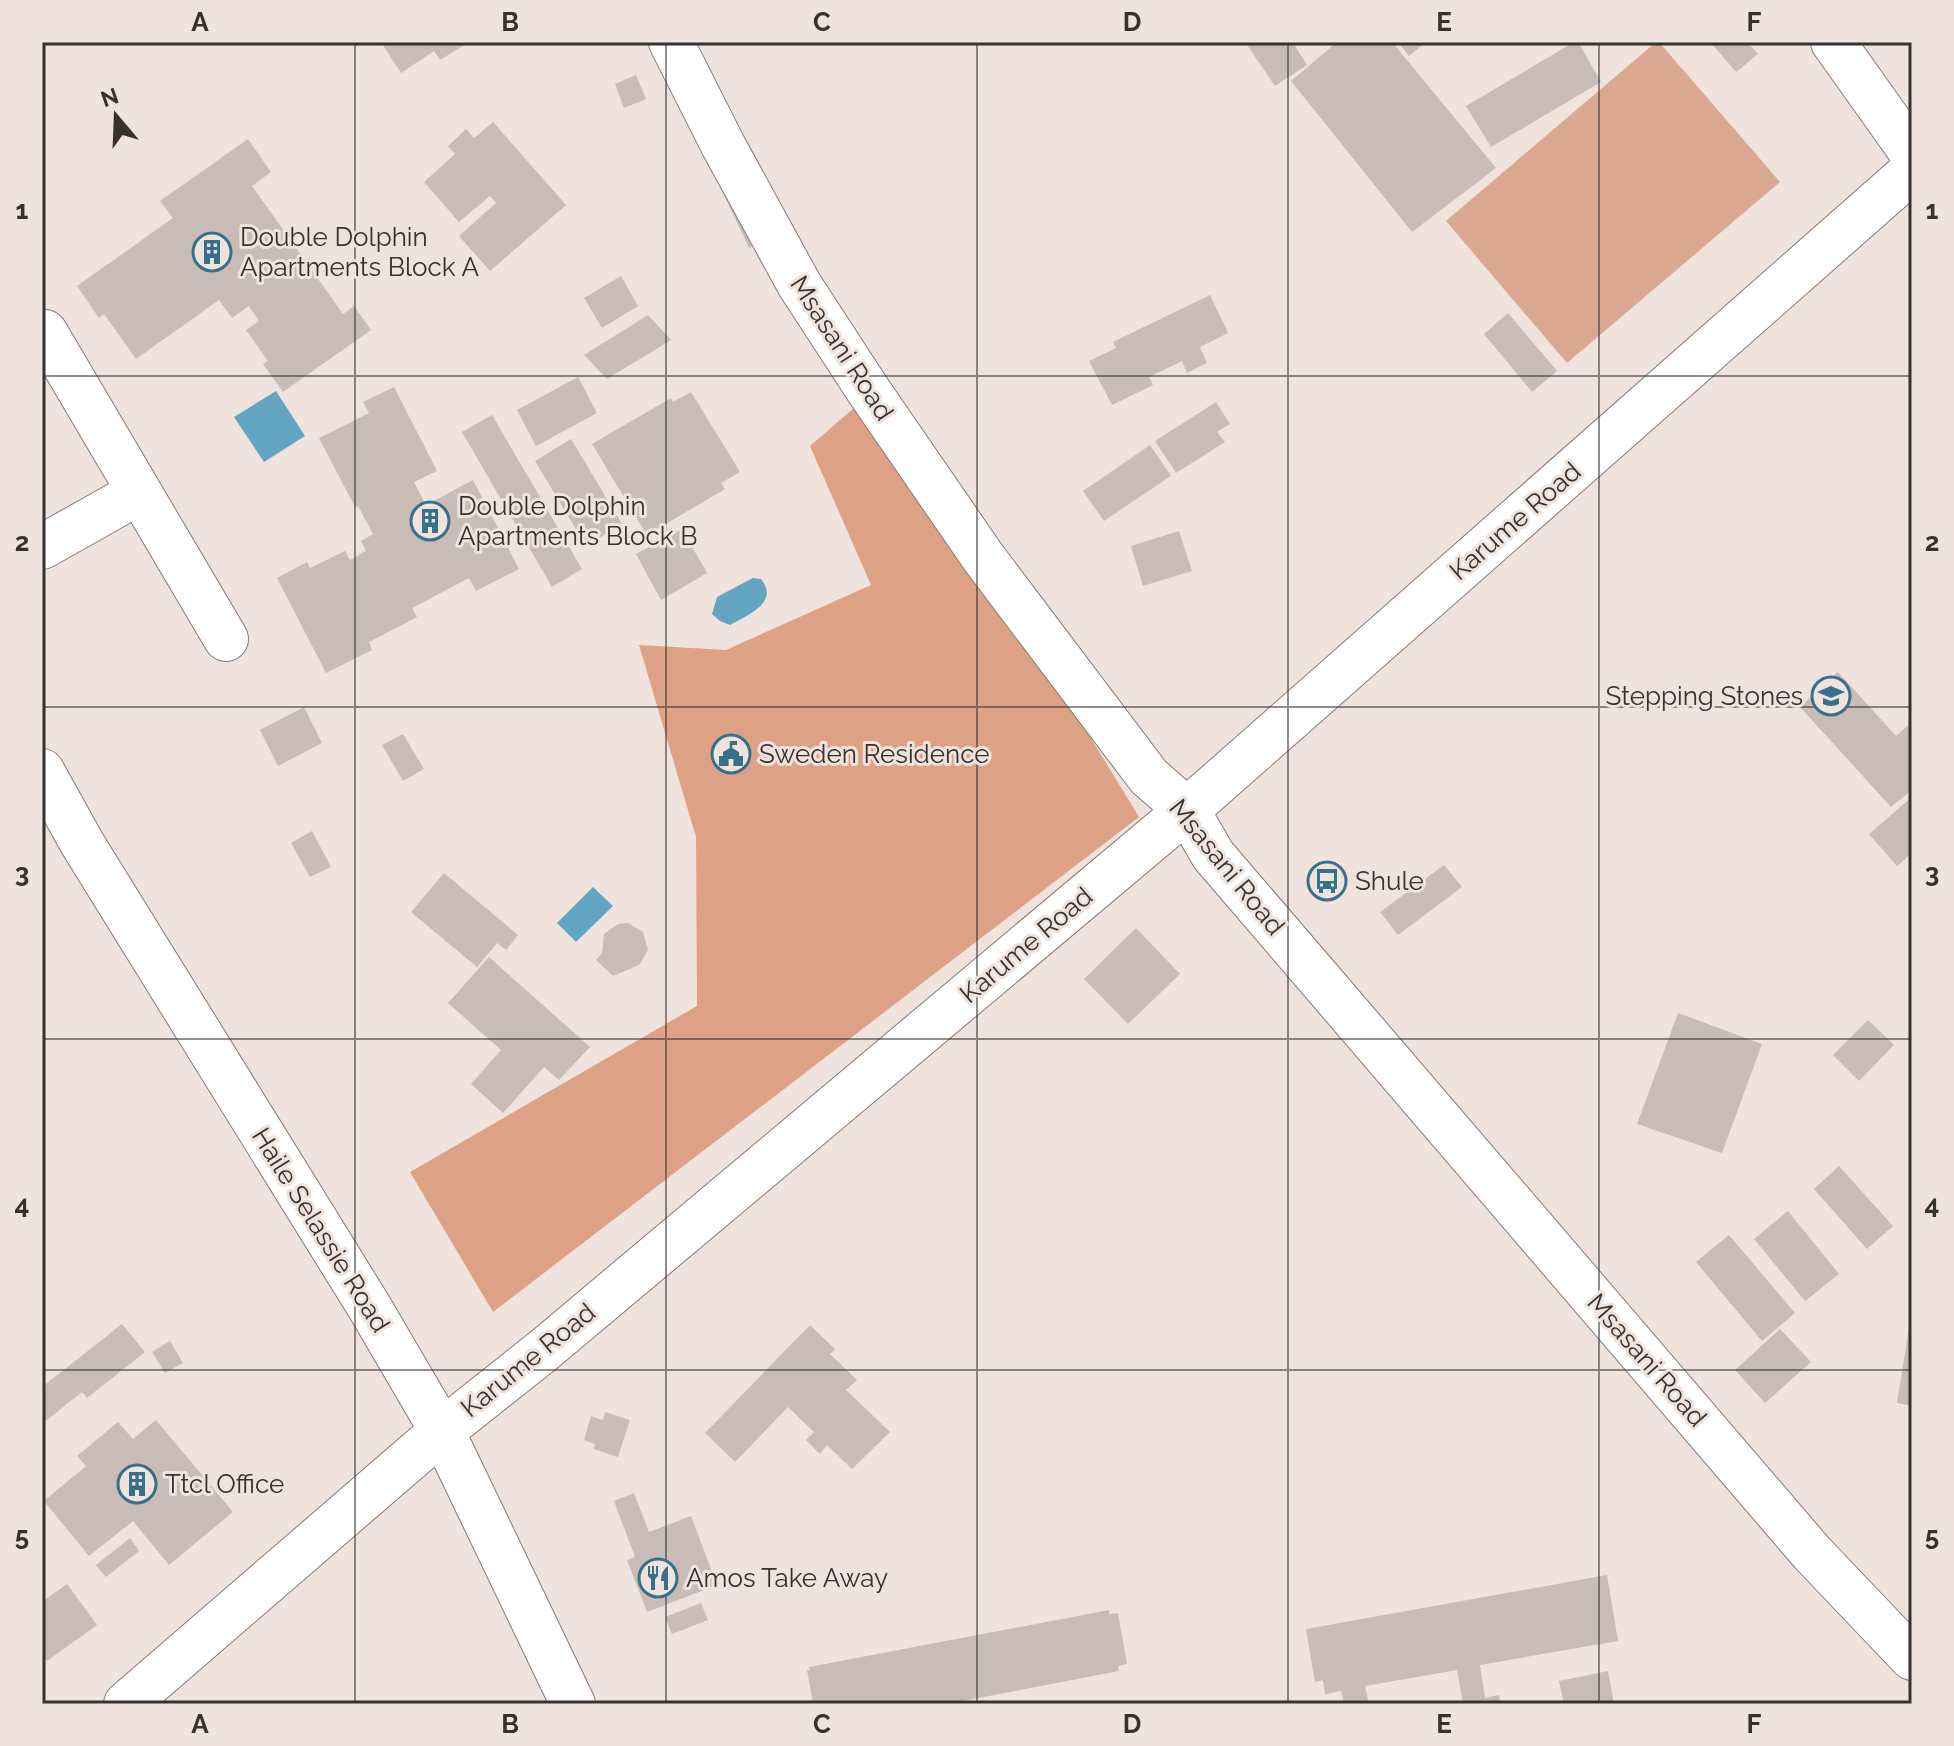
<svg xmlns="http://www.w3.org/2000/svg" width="1954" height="1746" viewBox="0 0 1954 1746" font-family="Raleway,sans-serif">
  <rect width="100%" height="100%" fill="#f0e2dc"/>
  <polygon fill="#daa891" points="1656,42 1659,42 1780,182 1567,363 1446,221"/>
  <polygon fill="#dda286" points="877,388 1139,817 493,1312 410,1172 697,1006 696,837 639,645 726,650 871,585 810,446"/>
  <g fill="#63a4c3">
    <polygon points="276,391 305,436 264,462 234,417"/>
    <path d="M753,578L761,579C780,602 748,615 730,625L720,621L712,614L717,597Z"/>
    <polygon points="593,887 613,906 576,942 557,923"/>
  </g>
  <g fill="#c9bbb5">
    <polygon points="381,42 469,42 440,60 434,51 401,73"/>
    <polygon points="1245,42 1300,42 1295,46 1307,65 1275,86"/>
    <polygon points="1337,42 1392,42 1496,168 1412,232 1291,81"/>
    <polygon points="1398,42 1426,42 1409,56"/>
    <polygon points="1574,42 1578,42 1601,82 1491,147 1466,106"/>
    <polygon points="1716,42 1747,42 1758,54 1736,72 1713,45"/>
    <polygon points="636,75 646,99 624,108 615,84"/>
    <polygon points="493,122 566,205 490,271 459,236 496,203 490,196 459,222 424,182 455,154 448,146 466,129 474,138"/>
    <polygon points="248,139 271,172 252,186 343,314 354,306 371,330 283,392 263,364 268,361 246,330 259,321 249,306 232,318 219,300 136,359 104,314 99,318 77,286 173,218 160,201"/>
    <polygon points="738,183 765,240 749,248 722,191"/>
    <polygon points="621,276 638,306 602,328 584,298"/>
    <polygon points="1210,295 1228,333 1200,347 1207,363 1187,373 1182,361 1149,377 1153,385 1112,405 1089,361 1116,348 1113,342"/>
    <polygon points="1508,313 1557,371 1532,392 1484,334"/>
    <polygon points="648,315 671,340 607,379 584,355"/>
    <polygon points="578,377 597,413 536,446 517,410"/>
    <polygon points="394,387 437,471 414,482 426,505 473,480 519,569 476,591 469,578 412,608 417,617 369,642 372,650 326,673 277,578 307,562 310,568 345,551 350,560 366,551 361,541 373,534 358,506 355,507 319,438 369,413 363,402"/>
    <polygon points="691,392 740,472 721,483 725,489 647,535 592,444 671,398 673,402"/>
    <polygon points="1216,402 1230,424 1217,432 1225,442 1176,473 1155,441"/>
    <polygon points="492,415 582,569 552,587 462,432"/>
    <polygon points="571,439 622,524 586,546 535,461"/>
    <polygon points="1150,445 1171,476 1104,521 1083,491"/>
    <polygon points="682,529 707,573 661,600 636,554"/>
    <polygon points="1179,531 1192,571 1143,586 1131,546"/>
    <polygon points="1838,672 1896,736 1912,722 1912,790 1891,807 1800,707"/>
    <polygon points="304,707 322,743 278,766 260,730"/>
    <polygon points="403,734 424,769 403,781 382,745"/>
    <polygon points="1912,797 1912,853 1897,866 1869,834"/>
    <polygon points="312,831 331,867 310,877 291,843"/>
    <polygon points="1444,865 1462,887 1398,935 1380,912"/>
    <polygon points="444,873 518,935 506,950 497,943 477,967 411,912"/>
    <polygon points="628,923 643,932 648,950 639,965 613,976 596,960 602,953 604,934 618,924"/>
    <polygon points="1136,928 1180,974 1128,1024 1084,979"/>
    <polygon points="489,957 590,1047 559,1080 544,1067 503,1113 471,1084 501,1050 448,1003"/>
    <polygon points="1678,1013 1762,1044 1722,1153 1637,1124"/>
    <polygon points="1868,1020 1894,1045 1859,1081 1833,1055"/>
    <polygon points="1839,1166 1893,1226 1867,1249 1814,1189"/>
    <polygon points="1788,1211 1839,1274 1805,1301 1754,1239"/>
    <polygon points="1729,1235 1795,1313 1762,1341 1696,1262"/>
    <polygon points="1910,1322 1912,1322 1912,1406 1897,1403"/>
    <polygon points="122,1324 145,1352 87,1398 82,1392 42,1424 42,1387"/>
    <polygon points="810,1325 835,1349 830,1354 857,1380 846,1390 890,1432 852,1469 827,1445 820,1454 806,1440 814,1432 788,1407 735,1462 705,1433"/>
    <polygon points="1780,1329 1811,1362 1765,1403 1735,1370"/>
    <polygon points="170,1341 183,1363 165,1373 152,1352"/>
    <polygon points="605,1412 630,1420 618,1457 594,1449 595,1444 584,1440 591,1416 603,1420"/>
    <polygon points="156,1420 233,1512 169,1565 133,1521 89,1556 44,1501 86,1466 77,1456 118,1422 133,1439"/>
    <polygon points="634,1493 649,1532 691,1516 717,1585 647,1612 627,1560 635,1557 614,1501"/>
    <polygon points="130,1538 139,1551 106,1577 96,1565"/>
    <polygon points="1607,1575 1618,1641 1480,1665 1485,1698 1499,1695 1501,1704 1463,1704 1457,1670 1365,1686 1369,1704 1344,1704 1341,1691 1325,1694 1323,1680 1315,1682 1306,1629"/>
    <polygon points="67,1584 97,1625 47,1661 42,1654 42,1602"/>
    <polygon points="701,1603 708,1620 672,1634 665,1617"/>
    <polygon points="1109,1610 1109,1614 1118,1613 1127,1664 1118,1666 1119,1671 947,1704 813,1704 807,1670 810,1670 809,1667"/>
    <polygon points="1608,1671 1614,1704 1564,1704 1559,1681"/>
  </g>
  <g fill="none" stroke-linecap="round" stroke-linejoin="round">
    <defs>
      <g id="minor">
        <polyline points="671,42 723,145 799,284 868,390 983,557 1149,777 1187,810 1213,855 1812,1553 1912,1658"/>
        <polyline points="1833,42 1912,153"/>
        <polyline points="45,332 226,639"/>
        <polyline points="42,547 138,493"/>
        <polyline points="42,771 82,843 370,1308 442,1431 573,1704"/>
        <polyline points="126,1704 442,1431 544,1350 1187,810 1912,171"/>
      </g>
    </defs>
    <use href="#minor" stroke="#867973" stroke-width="46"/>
    <use href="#minor" stroke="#fff" stroke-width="44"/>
  </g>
  <path fill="none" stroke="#37322f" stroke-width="2" stroke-opacity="0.55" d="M355,42V1704M666,42V1704M977,42V1704M1288,42V1704M1599,42V1704M42,376H1912M42,707H1912M42,1039H1912M42,1370H1912"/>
  <defs>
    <symbol id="building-ring" viewBox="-11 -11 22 22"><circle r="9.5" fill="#f0e2dc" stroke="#37708a" stroke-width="1.5"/><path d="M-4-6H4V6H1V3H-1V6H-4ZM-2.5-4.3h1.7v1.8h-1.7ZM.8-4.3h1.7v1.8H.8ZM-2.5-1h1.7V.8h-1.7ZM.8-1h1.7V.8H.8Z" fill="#37708a"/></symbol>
    <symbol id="school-ring" viewBox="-11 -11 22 22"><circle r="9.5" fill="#f0e2dc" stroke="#37708a" stroke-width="1.5"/><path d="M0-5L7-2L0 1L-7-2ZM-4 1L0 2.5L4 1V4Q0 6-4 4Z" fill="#37708a"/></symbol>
    <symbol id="civic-ring" viewBox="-11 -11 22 22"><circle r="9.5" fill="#f0e2dc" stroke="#37708a" stroke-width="1.5"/><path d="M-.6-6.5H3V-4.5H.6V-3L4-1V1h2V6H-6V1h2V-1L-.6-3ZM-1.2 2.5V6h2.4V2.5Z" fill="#37708a"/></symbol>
    <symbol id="bus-ring" viewBox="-11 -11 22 22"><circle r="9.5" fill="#f0e2dc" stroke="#37708a" stroke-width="1.5"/><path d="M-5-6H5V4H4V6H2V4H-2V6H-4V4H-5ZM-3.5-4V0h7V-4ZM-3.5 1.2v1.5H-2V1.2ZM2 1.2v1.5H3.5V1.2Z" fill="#37708a"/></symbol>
    <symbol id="restaurant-ring" viewBox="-11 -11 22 22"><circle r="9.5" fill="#f0e2dc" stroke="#37708a" stroke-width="1.5"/><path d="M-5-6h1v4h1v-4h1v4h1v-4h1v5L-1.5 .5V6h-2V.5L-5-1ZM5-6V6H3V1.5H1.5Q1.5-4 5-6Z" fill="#37708a"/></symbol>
  </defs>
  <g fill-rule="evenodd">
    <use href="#building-ring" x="190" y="230" width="44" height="44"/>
    <use href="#building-ring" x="408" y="499" width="44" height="44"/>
    <use href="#school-ring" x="1809" y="674" width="44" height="44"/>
    <use href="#civic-ring" x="709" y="732" width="44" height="44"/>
    <use href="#bus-ring" x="1305" y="859" width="44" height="44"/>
    <use href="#building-ring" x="115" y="1462" width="44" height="44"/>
    <use href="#restaurant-ring" x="636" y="1556" width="44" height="44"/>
  </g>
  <g text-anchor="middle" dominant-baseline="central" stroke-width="6" stroke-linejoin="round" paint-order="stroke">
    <g font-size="26" fill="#37322f" stroke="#f0e2dc" text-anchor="start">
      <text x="240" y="237">Double Dolphin<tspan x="240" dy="30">Apartments Block A</tspan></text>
      <text x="458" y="506">Double Dolphin<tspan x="458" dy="30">Apartments Block B</tspan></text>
      <text x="1803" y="696" text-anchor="end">Stepping Stones</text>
      <text x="759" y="754">Sweden Residence</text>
      <text x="1355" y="881">Shule</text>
      <text x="165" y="1484">Ttcl Office</text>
      <text x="686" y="1578">Amos Take Away</text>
    </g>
    <g font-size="26" fill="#37322f" stroke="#f0e2dc">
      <text transform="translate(842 348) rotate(57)">Msasani Road</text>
      <text transform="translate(1515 521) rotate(-41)">Karume Road</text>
      <text transform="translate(1227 867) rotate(51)">Msasani Road</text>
      <text transform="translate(1026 945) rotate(-40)">Karume Road</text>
      <text transform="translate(321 1230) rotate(58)">Haile Selassie Road</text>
      <text transform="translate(528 1360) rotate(-39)">Karume Road</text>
      <text transform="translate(1647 1360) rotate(49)">Msasani Road</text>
    </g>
  </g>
  <rect width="1954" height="1746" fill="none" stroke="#f0e2dc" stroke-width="88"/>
  <g transform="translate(116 116) rotate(341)" stroke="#f0e2dc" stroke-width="6" paint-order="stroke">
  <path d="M0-6L14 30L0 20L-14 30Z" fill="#37322f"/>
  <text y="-12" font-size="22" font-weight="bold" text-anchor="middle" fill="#37322f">N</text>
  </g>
  <rect x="44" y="44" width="1866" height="1658" fill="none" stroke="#37322f" stroke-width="3"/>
  <g font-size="26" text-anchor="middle" font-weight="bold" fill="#37322f">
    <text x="200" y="31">A</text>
    <text x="510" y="31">B</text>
    <text x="822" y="31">C</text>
    <text x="1132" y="31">D</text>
    <text x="1444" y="31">E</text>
    <text x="1754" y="31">F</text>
    <text x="22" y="219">1</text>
    <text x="1932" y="219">1</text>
    <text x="22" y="551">2</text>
    <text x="1932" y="551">2</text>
    <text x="22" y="882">3</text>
    <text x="1932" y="882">3</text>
    <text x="22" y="1214">4</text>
    <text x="1932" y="1214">4</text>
    <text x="22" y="1545">5</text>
    <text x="1932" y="1545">5</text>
    <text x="200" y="1733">A</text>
    <text x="510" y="1733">B</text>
    <text x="822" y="1733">C</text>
    <text x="1132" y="1733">D</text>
    <text x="1444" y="1733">E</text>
    <text x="1754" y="1733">F</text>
  </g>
</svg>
